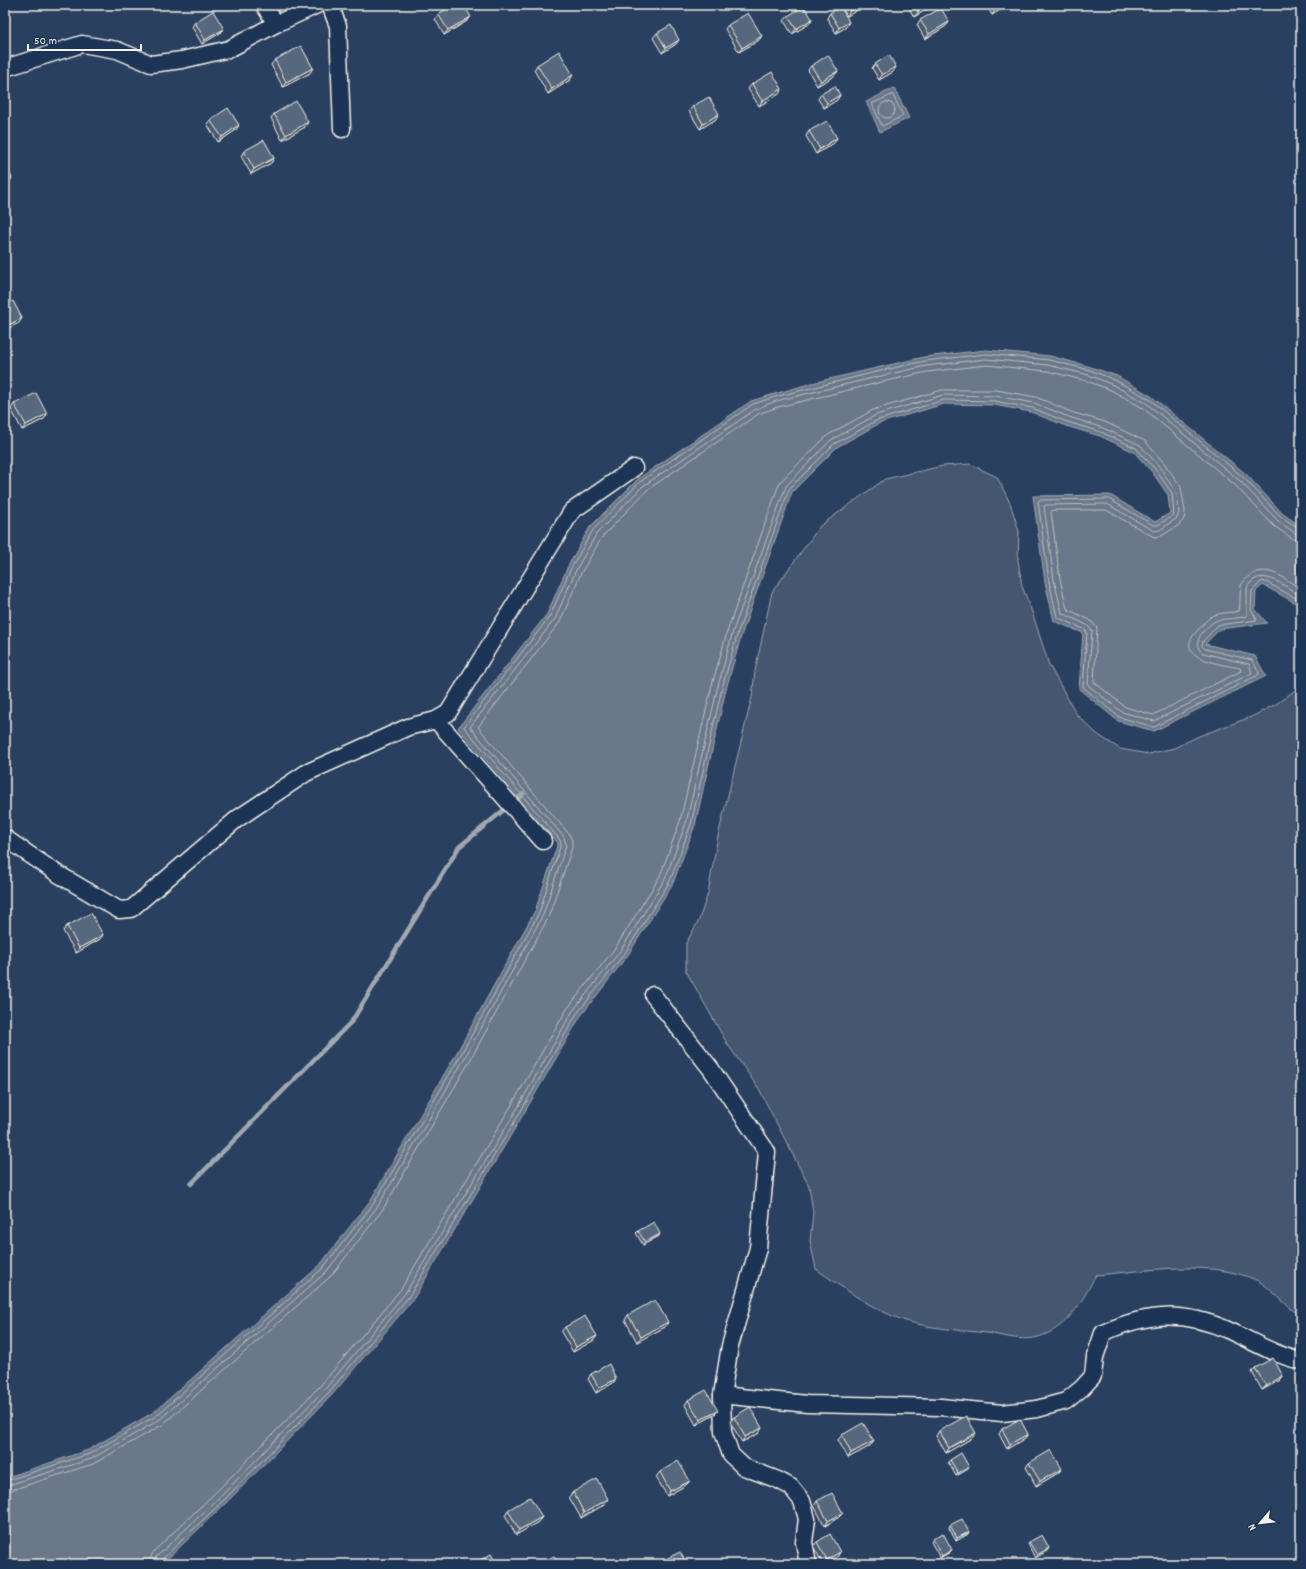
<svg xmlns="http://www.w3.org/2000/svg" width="1306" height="1569" viewBox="0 0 1306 1569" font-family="Dekko,sans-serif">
  <rect width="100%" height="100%" fill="#2a4060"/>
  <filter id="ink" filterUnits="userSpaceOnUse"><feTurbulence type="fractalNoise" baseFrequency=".025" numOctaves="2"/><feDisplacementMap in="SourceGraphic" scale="8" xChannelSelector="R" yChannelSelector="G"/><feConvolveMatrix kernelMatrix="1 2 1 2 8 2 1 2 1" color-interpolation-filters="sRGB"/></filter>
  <g filter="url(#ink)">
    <path fill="#445771" stroke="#9ca4ac" d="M970,464L997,477L1010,503L1019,531L1018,560L1022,586L1032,612L1049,665L1077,715L1097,734L1120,749L1148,754L1174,748L1199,736L1251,717L1276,704L1301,686V1316C1287,1308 1269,1285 1256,1280C1208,1259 1147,1271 1096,1275C1083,1299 1071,1324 1044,1335C1026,1343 1005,1336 987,1333C960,1330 932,1329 906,1321C872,1310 845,1289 816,1269L810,1241L813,1212L809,1186L759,1089L728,1045L686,971V943L699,920L708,893L718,836L752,697L755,671L772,592L820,526L885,479L943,466Z"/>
    <g fill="#6a788a" stroke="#a1a8b0">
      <polygon points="894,88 909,118 880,132 866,102"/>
      <polygon points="986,350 1050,356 1091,367 1117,376 1151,396 1246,474 1283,514 1301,526 1301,606 1263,585 1256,591 1255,609 1267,623 1220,629 1205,644 1255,656 1266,676 1154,731 1118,721 1079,689 1083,633 1054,621 1045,582 1033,496 1110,495 1155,522 1170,513 1168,495 1152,472 1134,452 1100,436 1066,426 1031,412 994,405 944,404 880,423 837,447 792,492 742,633 726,689 695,825 673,883 628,955 580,1017 524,1113 414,1298 332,1395 228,1501 162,1564 5,1564 5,1478 88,1450 154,1412 319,1266 370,1201 455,1056 535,911 558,843 458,728 547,614 568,566 590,527 638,479 751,401 812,383 924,357"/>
    </g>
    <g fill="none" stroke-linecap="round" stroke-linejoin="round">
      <g stroke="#bdc1c2" stroke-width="1">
        <polygon points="893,95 903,116 882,126 872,104"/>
        <circle cx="887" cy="110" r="8"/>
        <polyline points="5,1481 89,1454 156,1416 322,1269 374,1203 459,1058 539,913 561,844 560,840 464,727 550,616 571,568 593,530 640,482 753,404 775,397 880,371 925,361 986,354 1049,360 1090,370 1115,380 1149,399 1243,477 1281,517 1301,529"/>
        <polyline points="5,1486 91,1459 159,1420 326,1272 378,1206 463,1061 543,915 566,845 564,837 470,727 555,619 576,570 597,533 643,486 756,409 776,401 881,376 926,366 986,359 1048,365 1089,375 1113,385 1146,403 1240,481 1278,521 1295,533 1301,535"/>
        <polyline points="5,1492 93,1464 162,1425 331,1276 383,1209 468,1064 548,918 572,848 572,840 569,834 478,727 560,622 581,573 602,537 647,490 758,414 778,407 882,382 927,372 986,365 1047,371 1087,381 1111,390 1143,408 1235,485 1274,526 1293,539 1301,541"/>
        <path d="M148,1564L153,1552L218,1490L321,1385L401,1289L511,1106L567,1009L616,947L660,876L680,821L712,685L728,629L778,487L781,481L828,435L873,410L942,390H996L1036,397L1071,412L1105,422L1145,441L1164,463L1181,487L1185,511L1184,519L1179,525L1161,536L1154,537L1106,510H1053L1051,512L1060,579L1067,609L1090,620L1097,628L1094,682L1125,707L1153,715L1241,671L1240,668C1225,665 1170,659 1197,631C1202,626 1208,617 1215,615C1223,612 1232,613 1239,611C1241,603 1239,593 1241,586C1243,581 1246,579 1250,576C1268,563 1284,579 1301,589"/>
        <path d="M154,1564L157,1556L222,1495L325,1389L406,1292L517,1109L572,1012L621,950L665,879L686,823L718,686L733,631L786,486L831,440L876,415L943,395L995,396L1034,403L1069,417L1103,428L1140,445L1159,466L1177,494L1179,513L1177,518L1160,530L1154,531L1107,504L1046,505L1044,506L1054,580L1062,613L1087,625L1092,631L1088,685L1122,712L1154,721L1252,673L1249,664L1203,653C1188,644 1208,623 1218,620C1228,618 1238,619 1247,616V588C1259,564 1286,587 1301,596"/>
        <polyline points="159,1564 161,1560 226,1498 329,1392 410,1295 521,1111 576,1015 625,953 670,881 691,824 722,688 738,632 789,489 834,444 878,420 944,400 994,401 1032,408 1067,422 1101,432 1136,448 1155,469 1172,493 1174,515 1158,525 1153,525 1109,499 1040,500 1038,501 1049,581 1057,617 1084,629 1087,632 1083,687 1119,717 1154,727 1258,675 1259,673 1252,660 1205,649 1202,646 1203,641 1218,625 1257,620 1251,610 1252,591 1262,581 1266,582 1301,601"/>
      </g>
      <polyline stroke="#a1a8b0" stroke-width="4.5" points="191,1184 352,1021 459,847 523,794"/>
      <defs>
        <g id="minor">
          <polyline points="264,5 276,24 317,5"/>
          <polyline points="330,5 338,26 342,129"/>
          <polyline points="5,68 82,44 117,50 151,64 182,60 229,49 276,24"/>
          <polyline points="436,720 543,841"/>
          <polyline points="5,838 58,874 119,910 131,909 237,819 306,773 408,727 436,720 448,713 572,511 634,468"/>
          <polyline points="653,995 711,1069 767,1152 758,1248 730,1346 722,1395 723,1432 731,1455 744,1467 778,1480 791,1487 802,1501 807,1519 804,1542 808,1564"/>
          <path d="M722,1395L807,1404L941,1407L1002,1413L1037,1409L1066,1401L1082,1388L1093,1376L1095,1357L1103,1333C1148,1312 1185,1311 1230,1331C1254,1342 1275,1355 1301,1361"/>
        </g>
      </defs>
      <use href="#minor" stroke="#f4f1e8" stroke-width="19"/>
      <use href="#minor" stroke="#1d3557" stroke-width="16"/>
    </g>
    <g fill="#4a596c" stroke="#f4f1e8">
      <polygon points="840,5 859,5 856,11 847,16"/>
      <polygon points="910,5 931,5 929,8 914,17 909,8"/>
      <polygon points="986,5 1008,5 992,15"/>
      <polygon points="830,13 846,27 836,33 827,18"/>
      <polygon points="438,14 471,17 467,21 444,35 435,19"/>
      <polygon points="788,16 812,19 809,24 792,34 784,21"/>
      <polygon points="920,20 949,22 946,26 925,39 917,25"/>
      <polygon points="195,22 220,33 202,44 192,27"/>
      <polygon points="728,25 759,40 739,52 725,29"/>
      <polygon points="657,33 676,44 662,53 653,38"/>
      <polygon points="275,60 310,73 283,87 271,65"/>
      <polygon points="875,64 893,72 879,80 872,68"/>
      <polygon points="537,65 570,80 548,94 534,70"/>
      <polygon points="811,66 838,71 834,76 817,86 808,70"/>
      <polygon points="752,84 779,94 759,106 748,89"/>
      <polygon points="821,94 840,95 837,100 824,108 818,99"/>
      <polygon points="693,106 716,119 700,129 689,111"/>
      <polygon points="274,114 305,127 282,140 271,118"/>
      <polygon points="210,120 236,130 218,142 207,124"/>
      <polygon points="809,131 834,143 816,154 806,136"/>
      <polygon points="244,151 274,158 271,163 251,174 241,156"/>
      <polygon points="14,404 47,414 44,419 22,430 11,409"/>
      <polygon points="67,926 100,939 76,953 63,931"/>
      <polygon points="638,1231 659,1236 643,1245 636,1233"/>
      <polygon points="628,1315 668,1322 665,1327 637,1342 625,1320"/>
      <polygon points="565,1327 594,1340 573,1352 561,1332"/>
      <polygon points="1255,1368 1283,1376 1280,1380 1262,1390 1252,1372"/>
      <polygon points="591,1374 613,1383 596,1393 588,1379"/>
      <polygon points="688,1400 714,1415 696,1425 685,1405"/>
      <polygon points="734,1417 759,1433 742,1442 730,1422"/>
      <polygon points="1002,1429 1028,1434 1025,1438 1007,1449 999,1434"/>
      <polygon points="939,1431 972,1438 946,1453 936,1436"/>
      <polygon points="842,1435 874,1441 870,1446 848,1458 838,1440"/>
      <polygon points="950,1460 968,1469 956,1476 948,1462"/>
      <polygon points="1029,1463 1062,1469 1058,1473 1036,1486 1026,1467"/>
      <polygon points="660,1472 690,1481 686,1485 667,1496 656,1477"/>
      <polygon points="573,1492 605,1504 581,1518 569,1497"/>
      <polygon points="817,1501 839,1517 825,1526 814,1506"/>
      <polygon points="508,1510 542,1517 538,1522 516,1535 505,1515"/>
      <polygon points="950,1525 968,1534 956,1541 949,1528"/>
      <polygon points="933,1539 952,1550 950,1552 940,1558 931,1542"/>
      <polygon points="817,1542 840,1552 837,1557 825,1564 823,1564 813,1546"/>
      <polygon points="1029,1542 1047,1551 1035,1558 1028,1544"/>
    </g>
    <g fill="#3c4858" stroke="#f4f1e8">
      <polygon points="930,5 931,5 929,8 914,17 918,12"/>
      <polygon points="1004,5 1008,5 992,15 995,10"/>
      <polygon points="859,6 856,11 847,16 850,11"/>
      <polygon points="471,17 467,21 444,35 448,30"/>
      <polygon points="812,19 809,24 792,34 796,29"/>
      <polygon points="849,22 846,27 836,33 839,28"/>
      <polygon points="949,22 946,26 925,39 929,34"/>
      <polygon points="224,29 220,33 202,44 205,40"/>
      <polygon points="762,36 759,40 739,52 742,48"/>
      <polygon points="679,40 676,44 662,53 666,48"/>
      <polygon points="896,67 893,72 879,80 882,75"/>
      <polygon points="313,68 310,73 283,87 286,82"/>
      <polygon points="838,71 834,76 817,86 821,81"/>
      <polygon points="573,75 570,80 548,94 552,89"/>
      <polygon points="782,89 779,94 759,106 762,101"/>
      <polygon points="840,95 837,100 824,108 827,103"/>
      <polygon points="719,114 716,119 700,129 703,124"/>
      <polygon points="308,122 305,127 282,140 286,135"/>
      <polygon points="239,125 236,130 218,142 222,137"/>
      <polygon points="837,138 834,143 816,154 820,149"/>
      <polygon points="274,158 271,163 251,174 254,169"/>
      <polygon points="12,178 9,183 5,185 5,181"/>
      <polygon points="22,318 19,323 5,330 5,327"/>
      <polygon points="47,414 44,419 22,430 26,425"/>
      <polygon points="103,935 100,939 76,953 79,948"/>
      <polygon points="660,1234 659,1236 643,1245 645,1242"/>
      <polygon points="668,1322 665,1327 637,1342 641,1337"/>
      <polygon points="597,1336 594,1340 573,1352 576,1347"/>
      <polygon points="1283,1376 1280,1380 1262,1390 1266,1386"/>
      <polygon points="616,1379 613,1383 596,1393 599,1388"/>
      <polygon points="718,1411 714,1415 696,1425 700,1420"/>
      <polygon points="762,1428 759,1433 742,1442 745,1437"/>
      <polygon points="976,1433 972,1438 946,1453 949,1448"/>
      <polygon points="1028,1434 1025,1438 1007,1449 1010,1444"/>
      <polygon points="874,1441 870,1446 848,1458 851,1453"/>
      <polygon points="969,1467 968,1469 956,1476 958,1473"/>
      <polygon points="1062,1469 1058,1473 1036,1486 1040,1481"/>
      <polygon points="690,1481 686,1485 667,1496 670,1491"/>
      <polygon points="608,1499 605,1504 581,1518 584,1513"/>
      <polygon points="843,1513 839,1517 825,1526 828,1521"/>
      <polygon points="542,1517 538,1522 516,1535 519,1530"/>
      <polygon points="969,1532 968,1534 956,1541 957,1538"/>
      <polygon points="1049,1548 1047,1551 1035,1558 1037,1555"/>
      <polygon points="952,1550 950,1552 940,1558 942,1556"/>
      <polygon points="840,1552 837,1557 824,1564 827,1560"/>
    </g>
    <g fill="#56677d" stroke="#f4f1e8">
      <polygon points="454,5 464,5 471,17 448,30 438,14"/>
      <polygon points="846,5 859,5 859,6 850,11"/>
      <polygon points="913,5 930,5 918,12"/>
      <polygon points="992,5 1004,5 995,10"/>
      <polygon points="804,6 812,19 796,29 788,16"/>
      <polygon points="841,7 849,22 839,28 830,13"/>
      <polygon points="941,8 949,22 929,34 920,20"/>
      <polygon points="213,11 224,29 205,40 195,22"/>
      <polygon points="748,13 762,36 742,48 728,25"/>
      <polygon points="671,25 679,40 666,48 657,33"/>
      <polygon points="301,46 313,68 286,82 275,60"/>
      <polygon points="559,51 573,75 552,89 537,65"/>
      <polygon points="828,55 838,71 821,81 811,66"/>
      <polygon points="889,55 896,67 882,75 875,64"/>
      <polygon points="772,72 782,89 762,101 752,84"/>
      <polygon points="835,86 840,95 827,103 821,94"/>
      <polygon points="709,97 719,114 703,124 693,106"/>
      <polygon points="296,101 308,122 286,135 274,114"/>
      <polygon points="228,108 239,125 222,137 210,120"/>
      <polygon points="827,121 837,138 820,149 809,131"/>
      <polygon points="264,140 274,158 254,169 244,151"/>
      <polygon points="5,163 12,178 5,181"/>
      <polygon points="5,207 8,214 5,215"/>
      <polygon points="13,301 22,318 5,327 5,306"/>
      <polygon points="36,393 47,414 26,425 14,404"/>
      <polygon points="91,913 103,935 79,948 67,926"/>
      <polygon points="654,1222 660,1234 645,1242 638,1231"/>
      <polygon points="655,1300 668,1322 641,1337 628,1315"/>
      <polygon points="585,1316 597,1336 576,1347 565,1327"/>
      <polygon points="1273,1358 1283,1376 1266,1386 1255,1368"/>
      <polygon points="609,1364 616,1379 599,1388 591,1374"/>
      <polygon points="706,1390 718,1411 700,1420 688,1400"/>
      <polygon points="750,1407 762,1428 745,1437 734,1417"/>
      <polygon points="966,1416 976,1433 949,1448 939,1431"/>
      <polygon points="1020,1419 1028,1434 1010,1444 1002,1429"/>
      <polygon points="863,1423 874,1441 851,1453 842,1435"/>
      <polygon points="1051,1450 1062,1469 1040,1481 1029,1463"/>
      <polygon points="961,1453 969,1467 958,1473 950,1460"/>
      <polygon points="678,1461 690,1481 670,1491 660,1472"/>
      <polygon points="597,1479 608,1499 584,1513 573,1492"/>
      <polygon points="832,1493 843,1513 828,1521 817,1501"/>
      <polygon points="530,1497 542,1517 519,1530 508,1510"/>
      <polygon points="962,1519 969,1532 957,1538 950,1525"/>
      <polygon points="943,1533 952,1550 942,1556 933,1539"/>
      <polygon points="830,1534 840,1552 827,1560 817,1542"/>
      <polygon points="1042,1535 1049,1548 1037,1555 1029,1542"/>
      <polygon points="680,1552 687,1564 661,1564 660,1562"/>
      <polygon points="491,1554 497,1564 473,1564"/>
      <polygon points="554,1556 559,1564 540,1564"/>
      <polygon points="612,1562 614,1564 609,1564"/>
    </g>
  </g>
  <rect width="1306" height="1569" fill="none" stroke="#1d3557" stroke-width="20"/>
  <rect x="10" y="10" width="1286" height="1549" fill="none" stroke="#f4f1e8" stroke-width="1.5" filter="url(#ink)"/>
  <g transform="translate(1260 1523) rotate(242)" stroke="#1d3557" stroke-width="3" paint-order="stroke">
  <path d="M0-3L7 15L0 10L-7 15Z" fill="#f4f1e8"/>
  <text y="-6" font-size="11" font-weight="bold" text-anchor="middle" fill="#f4f1e8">N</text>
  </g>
  <path d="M28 44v6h113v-6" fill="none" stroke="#f4f1e8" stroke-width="2"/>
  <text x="34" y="44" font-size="12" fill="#f4f1e8" stroke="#1d3557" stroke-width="3" paint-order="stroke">50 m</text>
</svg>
